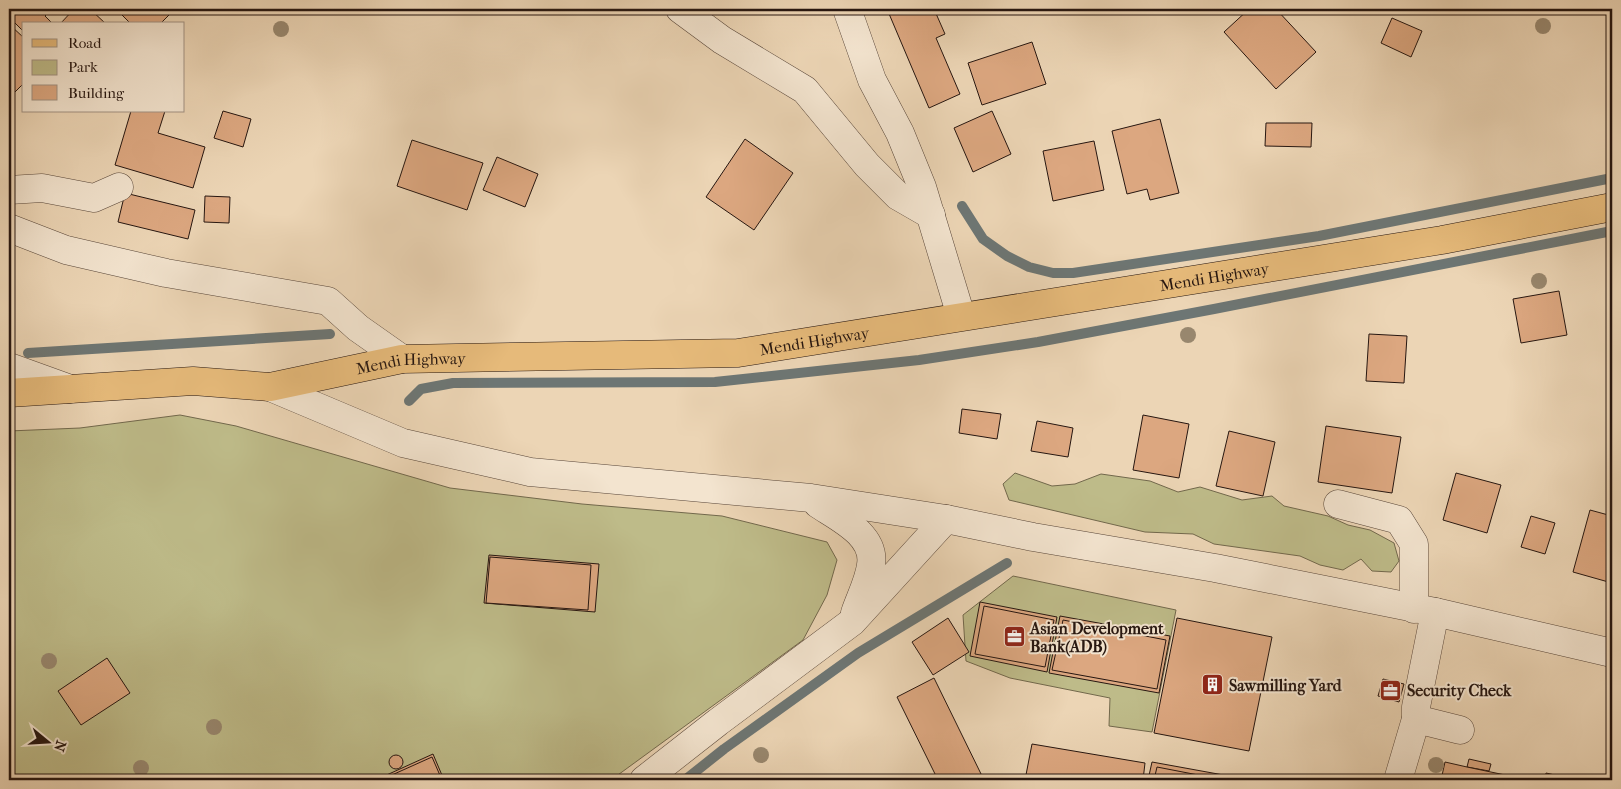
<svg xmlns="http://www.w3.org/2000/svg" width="1621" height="789" viewBox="0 0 1621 789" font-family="'IM FELL French Canon',serif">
  <rect width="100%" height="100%" fill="#ecd5b5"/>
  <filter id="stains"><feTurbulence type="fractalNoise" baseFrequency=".004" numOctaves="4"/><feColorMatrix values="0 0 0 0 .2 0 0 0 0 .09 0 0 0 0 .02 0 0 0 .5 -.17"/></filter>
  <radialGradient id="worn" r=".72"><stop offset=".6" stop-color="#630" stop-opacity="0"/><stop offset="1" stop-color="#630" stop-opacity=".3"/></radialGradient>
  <g fill="#bebb89" stroke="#72684c">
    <polygon points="180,415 236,426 450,488 582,504 722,516 827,542 837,560 827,595 803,640 611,780 9,780 9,431 80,428"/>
    <polygon points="1015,473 1052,486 1075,484 1101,474 1150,481 1178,492 1200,487 1242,500 1272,496 1284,506 1328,516 1348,525 1370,530 1394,543 1399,561 1391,572 1372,571 1361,559 1343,570 1320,565 1300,556 1214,544 1193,534 1145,532 1009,500 1003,484"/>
    <polygon points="1013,576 1176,610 1152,732 1109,726 1110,698 1010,678 966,661 963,615"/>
  </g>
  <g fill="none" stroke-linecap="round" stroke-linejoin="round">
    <g stroke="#6d7674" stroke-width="10">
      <polyline points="962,206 983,239 1007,256 1029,267 1053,273 1073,273 1319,236 1612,178"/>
      <polyline points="28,353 330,334"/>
      <polyline points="409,401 421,389 453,383 715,382 919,360 1038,342 1214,309 1612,231"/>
      <polyline points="685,780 724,749 858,653 1007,563"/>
    </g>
  </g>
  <g fill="#dca780" stroke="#261610">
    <polygon points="9,9 52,9 45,16 53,24 24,24 24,32 9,17"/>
    <polygon points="74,9 90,9 106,24 60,24"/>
    <polygon points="116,9 171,9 173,11 160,24 131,24"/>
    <polygon points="887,9 934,9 945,34 936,38 960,94 929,108"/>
    <polygon points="1249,9 1276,9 1316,52 1276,89 1224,32"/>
    <polygon points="1392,18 1422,31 1411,57 1381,43"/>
    <polygon points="10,25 24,38 24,83 9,98 9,27"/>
    <polygon points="1032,42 1046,84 982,105 968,63"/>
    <polygon points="131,111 165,111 158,133 205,147 193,188 115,165"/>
    <polygon points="223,111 251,119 243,147 214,138"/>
    <polygon points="992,111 1011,154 973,172 954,128"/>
    <polygon points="1160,119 1179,193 1150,200 1147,189 1127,194 1112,131"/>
    <polygon points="1266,123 1312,123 1311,147 1265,146"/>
    <polygon points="745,139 793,173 754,230 706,197"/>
    <polygon points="412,140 483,163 467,210 397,186"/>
    <polygon points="1094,141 1104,190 1053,201 1043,151"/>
    <polygon points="497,157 538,174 525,207 483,190"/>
    <polygon points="125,193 195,210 188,239 118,222"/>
    <polygon points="205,196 230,197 229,223 204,222"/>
    <polygon points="1559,291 1567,335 1521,343 1513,299"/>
    <polygon points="1369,334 1407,336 1404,383 1366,381"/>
    <polygon points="962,409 1001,414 997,439 959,433"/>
    <polygon points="1143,415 1189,424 1179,478 1133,470"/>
    <polygon points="1037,421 1073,428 1068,457 1031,451"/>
    <polygon points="1326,426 1401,437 1392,493 1318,482"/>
    <polygon points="1229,431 1275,442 1263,496 1216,486"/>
    <polygon points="1456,473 1501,485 1487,533 1443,520"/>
    <polygon points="1590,510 1612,516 1612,583 1573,572"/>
    <polygon points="1531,516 1555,523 1545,554 1521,547"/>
    <polygon points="489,555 599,564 595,612 484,603"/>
    <polygon points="490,557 591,565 588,610 486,603"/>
    <polygon points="980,602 1057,617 1047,672 970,656"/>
    <polygon points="984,606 1054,620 1045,667 975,654"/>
    <polygon points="1060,616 1170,636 1159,693 1049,673"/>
    <polygon points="948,618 969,652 933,675 912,642"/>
    <polygon points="1177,618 1272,637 1249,751 1154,733"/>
    <polygon points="1063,620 1166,640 1157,689 1052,670"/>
    <polygon points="107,658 130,693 81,725 58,691"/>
    <polygon points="934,678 984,780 938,780 897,697"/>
    <polygon points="1383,679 1404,684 1399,702 1378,696"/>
    <polygon points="1032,744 1145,763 1143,780 1025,780"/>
    <polygon points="433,754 444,780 381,780 380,778"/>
    <circle cx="396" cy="762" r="7"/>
    <polygon points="432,757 442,780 384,780 383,779"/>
    <polygon points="1469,759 1491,764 1489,771 1467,767"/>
    <polygon points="1152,762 1251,780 1148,780"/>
    <polygon points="1445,762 1467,767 1529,780 1441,780"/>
    <polygon points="1157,767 1224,780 1154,780"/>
    <polygon points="1546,773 1568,778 1567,780 1545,780"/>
  </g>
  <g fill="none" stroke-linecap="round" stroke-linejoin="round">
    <defs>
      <g id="minor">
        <polyline points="680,9 722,40 805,90 867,165 898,196 931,215"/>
        <polyline points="847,9 872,80 900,133 922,187 961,316"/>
        <polyline points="9,190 42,188 94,198 119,187"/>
        <polyline points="9,228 66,250 166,273 328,301 358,328 402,359"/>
        <polyline points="9,367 70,389"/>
        <polyline points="270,387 403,443 530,472 811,498 946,519 1033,537 1215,568 1435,612 1612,653"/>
        <path d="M818,504C839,518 876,535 871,565C869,581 860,598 855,613"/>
        <polyline points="1338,504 1399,520 1414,544 1414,609"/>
        <polyline points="1416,719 1460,730"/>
        <polyline points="644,780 718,722 852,622 946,519"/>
        <polyline points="1398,780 1416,719 1416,707 1435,612"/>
      </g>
      <g id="major">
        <path id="s1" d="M9,393L193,381L270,387L402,359L738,353L1442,240L1612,207"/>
      </g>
    </defs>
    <use href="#minor" stroke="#584639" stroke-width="29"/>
    <use href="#major" stroke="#261610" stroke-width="29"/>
    <use href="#minor" stroke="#f3e4cf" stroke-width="28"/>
    <use href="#major" stroke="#e6ba7a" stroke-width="28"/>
  </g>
  <g fill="#98876e">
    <circle cx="1543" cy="26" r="8"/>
    <circle cx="281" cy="29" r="8"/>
    <circle cx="1539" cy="281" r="8"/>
    <circle cx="1188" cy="335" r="8"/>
    <circle cx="49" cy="661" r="8"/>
    <circle cx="214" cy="727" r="8"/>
    <circle cx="761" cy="755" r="8"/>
    <circle cx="1436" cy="765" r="8"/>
    <circle cx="141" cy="768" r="8"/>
  </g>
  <defs>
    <symbol id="office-square" viewBox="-11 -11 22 22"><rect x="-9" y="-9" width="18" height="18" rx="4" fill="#8f2418" stroke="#f3e4cf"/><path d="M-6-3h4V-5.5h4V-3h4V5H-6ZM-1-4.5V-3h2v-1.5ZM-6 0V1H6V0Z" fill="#fff"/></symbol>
    <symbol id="building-square" viewBox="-11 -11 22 22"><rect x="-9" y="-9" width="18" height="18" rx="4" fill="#8f2418" stroke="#f3e4cf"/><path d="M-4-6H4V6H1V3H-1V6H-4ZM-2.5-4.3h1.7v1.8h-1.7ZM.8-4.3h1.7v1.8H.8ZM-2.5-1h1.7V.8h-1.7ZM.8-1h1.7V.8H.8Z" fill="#fff"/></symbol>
  </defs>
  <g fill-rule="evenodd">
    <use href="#office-square" x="1002" y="624" width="25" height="25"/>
    <use href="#building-square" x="1200" y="672" width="25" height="25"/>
    <use href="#office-square" x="1378" y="678" width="25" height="25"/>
  </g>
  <g text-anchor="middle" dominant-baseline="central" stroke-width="4" stroke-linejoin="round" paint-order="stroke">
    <g font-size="16" fill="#261610" stroke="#f3e4cf">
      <text stroke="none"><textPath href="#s1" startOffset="1215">Mendi Highway</textPath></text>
      <text stroke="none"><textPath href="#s1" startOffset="810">Mendi Highway</textPath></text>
      <text stroke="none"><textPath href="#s1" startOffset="405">Mendi Highway</textPath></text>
    </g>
    <g font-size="16" font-weight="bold" fill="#261610" stroke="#f3e4cf" text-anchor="start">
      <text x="1030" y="628">Asian Development<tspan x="1030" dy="18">Bank(ADB)</tspan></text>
      <text x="1229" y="685">Sawmilling Yard</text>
      <text x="1407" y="690">Security Check</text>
    </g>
  </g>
  <rect width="1621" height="789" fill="none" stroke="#ecd5b5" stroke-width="30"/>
  <rect x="10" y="10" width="1601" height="769" fill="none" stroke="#261610" stroke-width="2.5"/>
  <rect x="15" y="15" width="1591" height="759" fill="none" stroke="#261610"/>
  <rect x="22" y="22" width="162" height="90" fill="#f3e4cf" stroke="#a19283"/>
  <rect x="32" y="39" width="25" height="8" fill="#e6ba7a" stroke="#a19283"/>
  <text x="68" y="48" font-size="15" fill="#261610">Road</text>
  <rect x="32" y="60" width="25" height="15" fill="#bebb89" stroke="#a19283"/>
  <text x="68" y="72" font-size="15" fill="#261610">Park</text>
  <rect x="32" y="85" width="25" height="15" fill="#dca780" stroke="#a19283"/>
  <text x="68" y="98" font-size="15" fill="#261610">Building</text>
  <g transform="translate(48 742) rotate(108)" stroke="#f3e4cf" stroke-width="4" paint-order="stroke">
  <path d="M0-4L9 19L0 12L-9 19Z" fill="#261610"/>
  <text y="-8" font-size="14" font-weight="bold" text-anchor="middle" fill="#261610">N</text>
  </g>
  <rect width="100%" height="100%" filter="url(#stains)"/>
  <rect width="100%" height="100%" fill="url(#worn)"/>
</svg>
